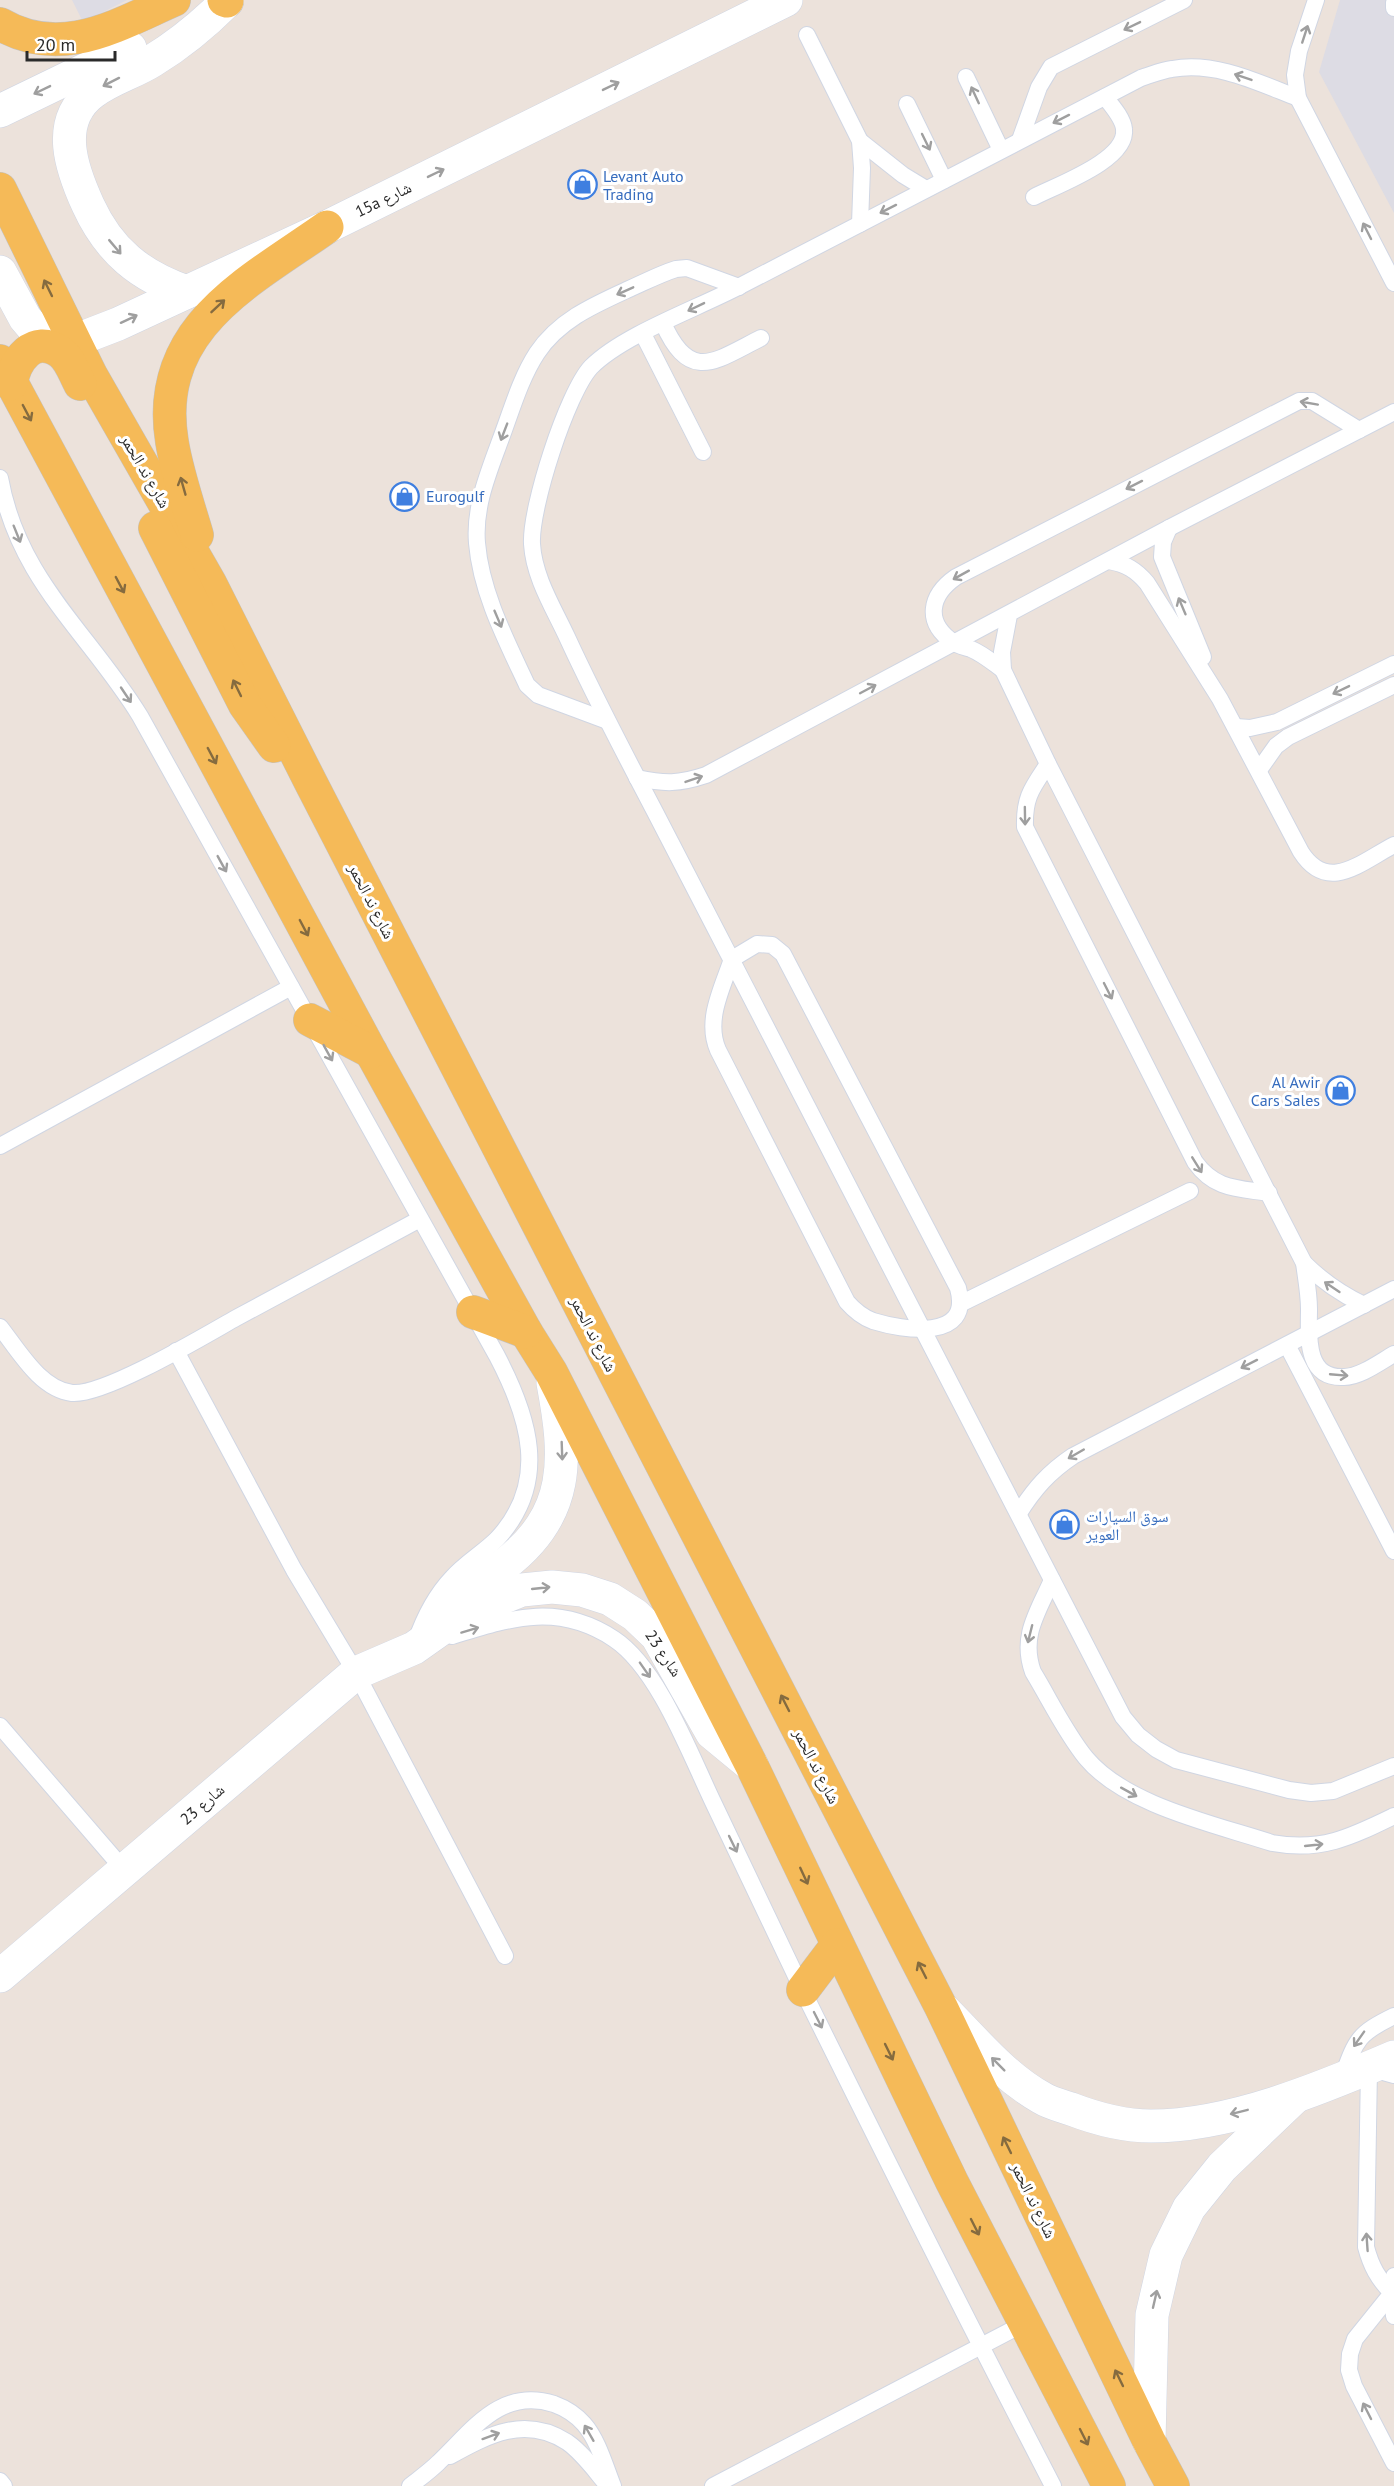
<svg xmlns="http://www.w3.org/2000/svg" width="1394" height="2486" viewBox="0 0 1394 2486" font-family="'PT Sans','Noto Naskh Arabic',sans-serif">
  <rect width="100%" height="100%" fill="#ece2db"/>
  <g fill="#dddce4">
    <polygon points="72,0 127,0 83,22"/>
    <polygon points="1340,0 1394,0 1394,213 1319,72"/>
  </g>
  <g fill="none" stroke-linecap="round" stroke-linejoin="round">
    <defs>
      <g id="service">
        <polyline points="1316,0 1299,51 1295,75 1298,98 1394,283"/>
        <polyline points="1394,3 1394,8"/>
        <polyline points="807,35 860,141 862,168 860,224"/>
        <polyline points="966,77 1001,150"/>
        <path d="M1298,98C1259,83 1216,61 1172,69C1162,70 1151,75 1141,78C1008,147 875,217 742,285C699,308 624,334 591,367C567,393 530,508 532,544C534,577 553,607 567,637C594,696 624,753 654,810L1123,1717L1138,1735L1156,1749L1176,1760L1289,1790L1311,1793L1333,1791L1394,1766"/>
        <polyline points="907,104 944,180"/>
        <polyline points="1020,140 1039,87 1051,67 1184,0"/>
        <polyline points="860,141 903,175 926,189"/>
        <path d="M1034,197C1057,185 1128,160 1124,129C1123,118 1112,106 1105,97"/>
        <path d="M663,323C690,384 715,361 761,338"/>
        <polyline points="643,334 703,452"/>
        <path d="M0,478C18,580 89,633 140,716L497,1356C529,1417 550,1482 497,1539C483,1553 465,1563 452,1578C435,1596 424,1618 416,1641"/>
        <polyline points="1169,528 1163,542 1162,557 1203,657"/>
        <path d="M1109,561C1126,564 1136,570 1147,583L1220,699L1301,852C1328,894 1361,862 1394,845"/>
        <path d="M1009,615L1002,652L1003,670L1048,764L1304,1263C1306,1278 1309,1294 1309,1309C1309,1334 1304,1379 1344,1377C1360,1377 1380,1362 1394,1354"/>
        <path d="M1003,670C992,662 983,654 971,649C965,647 958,646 953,642C924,622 930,595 956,577L1299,401H1312L1359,430"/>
        <path d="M605,720L538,695L527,685C506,640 481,592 477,543C474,507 488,474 500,441C511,412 520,379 537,353C559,320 594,305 629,289C645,282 660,274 676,269L687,268L739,287"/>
        <polyline points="1236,727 1250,728 1277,722 1394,664"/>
        <path d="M1048,764C1032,788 1024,797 1025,827L1195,1162C1215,1190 1238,1188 1269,1193"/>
        <polyline points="1259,770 1276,746 1288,737 1394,685"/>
        <path d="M637,778C665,784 679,784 706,775L1169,528L1394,412"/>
        <path d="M757,944L772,945L783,954L958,1288C973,1342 902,1330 873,1321C862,1317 854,1310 847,1302L718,1050C705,1020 722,989 732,959Z"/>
        <polyline points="0,1146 291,987"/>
        <path d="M1304,1263C1322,1281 1341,1294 1364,1305"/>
        <polyline points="960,1304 1190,1191"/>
        <path d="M0,1327C19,1351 40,1389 72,1393C104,1396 204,1336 236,1318C298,1285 359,1252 420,1219"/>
        <polyline points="1287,1345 1394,1551"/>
        <polyline points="176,1351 294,1570 356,1673 505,1956"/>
        <path d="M1019,1513C1034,1489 1049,1472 1073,1456L1394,1289"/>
        <path d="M1052,1580C1038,1612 1020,1636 1033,1672C1050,1700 1065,1732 1086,1758C1125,1805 1214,1824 1272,1843C1321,1852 1351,1837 1394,1816"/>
        <path d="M452,1636C511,1618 558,1602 614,1639C658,1668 690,1754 713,1802C743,1865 773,1928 803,1991C885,2157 968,2322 1053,2486"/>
        <polyline points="0,1726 125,1871"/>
        <path d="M1394,2075L1369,2068L1366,2247C1371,2266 1378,2279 1392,2293L1355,2339L1350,2354L1349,2370L1354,2386L1394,2463"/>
        <path d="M1342,2078C1356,2040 1357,2034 1394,2016"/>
        <polyline points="1394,2276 1392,2293 1394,2316"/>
        <path d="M450,2456C488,2435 525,2415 567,2442C583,2453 596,2472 608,2486"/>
        <polyline points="0,2481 4,2486"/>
        <path d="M410,2486C420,2478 430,2471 439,2462C472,2431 500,2387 554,2404C565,2408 576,2415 584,2424C598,2440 605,2466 613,2486"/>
        <polyline points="713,2486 1025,2323"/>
      </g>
      <g id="minor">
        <path d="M944,2010C975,2041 1004,2077 1042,2098C1050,2103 1062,2106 1071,2109C1097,2119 1123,2126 1151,2126C1230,2126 1322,2088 1394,2057"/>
        <polyline points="1149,2441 1152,2315 1166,2255 1189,2208 1222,2167 1294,2098"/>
      </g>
      <g id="tertiary">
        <path d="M446,1610C464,1592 485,1580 504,1565C571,1514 567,1458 553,1383"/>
        <polyline points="0,1976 356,1673 414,1648 448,1624 484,1605 522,1590 552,1587 582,1590 610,1599 635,1615 657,1636 712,1733 752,1766"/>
      </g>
      <g id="secondary">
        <polyline points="0,111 130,48"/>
        <polyline points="0,272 25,318 36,331 56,340 74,341 118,324 327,227 786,0"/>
        <path d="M187,292C140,276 109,251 88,205C72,170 54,122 92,93C110,79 133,73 152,61C180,44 204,24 227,1"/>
      </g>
      <g id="primary">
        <polyline points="224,0 227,1"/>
        <path d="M0,24C61,60 117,25 174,0"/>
        <polyline points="0,189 91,375 210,583 311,783 941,2007 1149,2441 1173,2486"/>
        <polyline points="0,361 371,1052 526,1332 551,1372 752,1766 952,2182 1109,2486"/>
        <path d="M11,384C15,360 33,334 60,352C70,359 74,373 80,384"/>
        <polyline points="155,528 245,705 274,746"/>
        <path d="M197,535C188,504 177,473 172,442C153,328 249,282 327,227"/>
        <polyline points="310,1020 371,1052"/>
        <polyline points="473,1312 526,1332"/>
        <polyline points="803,1990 837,1945"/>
      </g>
    </defs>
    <use href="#service" stroke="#d0d6e3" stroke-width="18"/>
    <use href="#minor" stroke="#d0d6e3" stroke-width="34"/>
    <use href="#tertiary" stroke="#d0d6e3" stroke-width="34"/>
    <use href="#secondary" stroke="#d0d6e3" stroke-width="34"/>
    <use href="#primary" stroke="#c3c3c3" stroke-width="34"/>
    <use href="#service" stroke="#fff" stroke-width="16"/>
    <use href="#minor" stroke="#fff" stroke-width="33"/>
    <use href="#tertiary" stroke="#fff" stroke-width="33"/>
    <use href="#secondary" stroke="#fff" stroke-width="33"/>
    <use href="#primary" stroke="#f5ba58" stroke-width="33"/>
  </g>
  <defs><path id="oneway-shaft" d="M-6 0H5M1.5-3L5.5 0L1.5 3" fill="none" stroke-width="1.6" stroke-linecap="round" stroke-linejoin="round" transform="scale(1.5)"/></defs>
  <g stroke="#9f9f9f">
    <use href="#oneway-shaft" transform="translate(1132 26) rotate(154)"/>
    <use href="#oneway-shaft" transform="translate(1305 34) rotate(-72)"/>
    <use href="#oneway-shaft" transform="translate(1243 77) rotate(-161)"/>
    <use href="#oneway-shaft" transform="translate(111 82) rotate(153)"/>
    <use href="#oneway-shaft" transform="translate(611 86) rotate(-26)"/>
    <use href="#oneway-shaft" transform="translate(42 90) rotate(154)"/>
    <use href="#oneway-shaft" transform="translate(975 95) rotate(-115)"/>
    <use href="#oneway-shaft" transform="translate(1061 119) rotate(153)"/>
    <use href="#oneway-shaft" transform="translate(926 142) rotate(64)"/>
    <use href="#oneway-shaft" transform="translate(436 173) rotate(-26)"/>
    <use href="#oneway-shaft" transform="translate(888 209) rotate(153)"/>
    <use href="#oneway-shaft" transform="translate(1367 231) rotate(-117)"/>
    <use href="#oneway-shaft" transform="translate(115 247) rotate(50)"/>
    <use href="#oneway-shaft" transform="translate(625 291) rotate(156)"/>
    <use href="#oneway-shaft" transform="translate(696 307) rotate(154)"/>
    <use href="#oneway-shaft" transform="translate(129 319) rotate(-25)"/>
    <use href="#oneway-shaft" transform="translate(1309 403) rotate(-170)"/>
    <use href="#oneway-shaft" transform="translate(504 432) rotate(111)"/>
    <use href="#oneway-shaft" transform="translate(1134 485) rotate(153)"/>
    <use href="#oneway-shaft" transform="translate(17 534) rotate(68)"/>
    <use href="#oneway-shaft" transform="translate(961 575) rotate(151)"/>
    <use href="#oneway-shaft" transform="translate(1182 606) rotate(-113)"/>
    <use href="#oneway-shaft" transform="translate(498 619) rotate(67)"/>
    <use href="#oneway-shaft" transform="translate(868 689) rotate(-28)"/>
    <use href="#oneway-shaft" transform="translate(1341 690) rotate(154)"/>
    <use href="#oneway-shaft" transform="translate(126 695) rotate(56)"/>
    <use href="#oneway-shaft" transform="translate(694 779) rotate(-19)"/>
    <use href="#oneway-shaft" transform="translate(1025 816) rotate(89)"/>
    <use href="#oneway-shaft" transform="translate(222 864) rotate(61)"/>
    <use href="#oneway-shaft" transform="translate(1108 991) rotate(63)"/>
    <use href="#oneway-shaft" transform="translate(328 1053) rotate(61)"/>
    <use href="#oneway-shaft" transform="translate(1197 1165) rotate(58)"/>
    <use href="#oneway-shaft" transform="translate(1332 1287) rotate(-146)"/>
    <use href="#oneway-shaft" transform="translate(1249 1364) rotate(153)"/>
    <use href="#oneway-shaft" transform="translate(1339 1375) rotate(5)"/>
    <use href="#oneway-shaft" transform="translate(562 1451) rotate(88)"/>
    <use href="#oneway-shaft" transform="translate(1076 1454) rotate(150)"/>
    <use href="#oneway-shaft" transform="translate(541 1588) rotate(-6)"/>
    <use href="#oneway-shaft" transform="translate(470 1630) rotate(-17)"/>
    <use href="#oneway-shaft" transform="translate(1030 1634) rotate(104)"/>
    <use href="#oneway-shaft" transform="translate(645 1670) rotate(55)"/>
    <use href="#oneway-shaft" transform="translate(1129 1792) rotate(29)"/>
    <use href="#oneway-shaft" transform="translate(733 1844) rotate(64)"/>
    <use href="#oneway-shaft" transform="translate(1314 1845) rotate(-6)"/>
    <use href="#oneway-shaft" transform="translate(818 2020) rotate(63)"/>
    <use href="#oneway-shaft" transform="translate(1359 2039) rotate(125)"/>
    <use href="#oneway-shaft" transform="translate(998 2064) rotate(-135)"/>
    <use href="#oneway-shaft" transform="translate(1239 2112) rotate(166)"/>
    <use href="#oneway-shaft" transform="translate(1367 2242) rotate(-94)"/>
    <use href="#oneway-shaft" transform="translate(1155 2299) rotate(-77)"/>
    <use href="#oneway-shaft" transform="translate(1367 2411) rotate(-117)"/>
    <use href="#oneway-shaft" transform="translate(589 2433) rotate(-120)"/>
    <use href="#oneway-shaft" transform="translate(491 2436) rotate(-20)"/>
  </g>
  <g stroke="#856b3f">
    <use href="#oneway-shaft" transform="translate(48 288) rotate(-116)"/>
    <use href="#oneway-shaft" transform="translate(218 306) rotate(-43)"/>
    <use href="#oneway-shaft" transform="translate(27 413) rotate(62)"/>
    <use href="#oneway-shaft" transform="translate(183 486) rotate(-106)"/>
    <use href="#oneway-shaft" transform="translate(120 585) rotate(62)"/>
    <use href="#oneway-shaft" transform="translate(237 688) rotate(-116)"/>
    <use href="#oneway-shaft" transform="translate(212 756) rotate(62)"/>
    <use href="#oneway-shaft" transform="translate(304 928) rotate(62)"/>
    <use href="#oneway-shaft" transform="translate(785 1703) rotate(-117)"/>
    <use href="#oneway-shaft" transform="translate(804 1876) rotate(65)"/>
    <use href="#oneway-shaft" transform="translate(922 1970) rotate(-117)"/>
    <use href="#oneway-shaft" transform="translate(889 2052) rotate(64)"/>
    <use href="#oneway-shaft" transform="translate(1007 2145) rotate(-116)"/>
    <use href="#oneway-shaft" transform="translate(975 2227) rotate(63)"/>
    <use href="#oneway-shaft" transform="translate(1119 2378) rotate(-116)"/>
    <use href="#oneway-shaft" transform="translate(1084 2437) rotate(63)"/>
  </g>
  <defs>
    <symbol id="shop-ring" viewBox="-11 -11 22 22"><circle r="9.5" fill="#fff" stroke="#3f7fe0" stroke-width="1.5"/><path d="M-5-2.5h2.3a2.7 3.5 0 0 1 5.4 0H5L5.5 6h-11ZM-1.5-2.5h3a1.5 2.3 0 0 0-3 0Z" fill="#3f7fe0"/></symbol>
  </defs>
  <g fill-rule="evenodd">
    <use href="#shop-ring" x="566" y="168" width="33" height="33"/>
    <use href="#shop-ring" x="388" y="480" width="33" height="33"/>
    <use href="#shop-ring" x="1324" y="1074" width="33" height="33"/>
    <use href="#shop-ring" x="1048" y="1508" width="33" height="33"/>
  </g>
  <g text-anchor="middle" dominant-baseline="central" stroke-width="6" stroke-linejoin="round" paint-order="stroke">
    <g font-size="16" fill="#366cbe" stroke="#fff" text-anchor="start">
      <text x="603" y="176">Levant Auto<tspan x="603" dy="18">Trading</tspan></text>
      <text x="426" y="496">Eurogulf</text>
      <text x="1320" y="1082" text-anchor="end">Al Awir<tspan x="1320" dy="18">Cars Sales</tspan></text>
      <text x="1086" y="1516">سوق السيارات<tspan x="1086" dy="18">العوير</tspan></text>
    </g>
    <g font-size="16" fill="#2a2a2a" stroke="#fff">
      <text transform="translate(383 199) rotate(-26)">15a شارع</text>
      <text transform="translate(146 471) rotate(60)">شارع ند الحمر</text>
      <text transform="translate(372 901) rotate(63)">شارع ند الحمر</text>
      <text transform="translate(594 1334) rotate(63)">شارع ند الحمر</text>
      <text transform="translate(664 1653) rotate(56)">شارع 23</text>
      <text transform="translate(817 1766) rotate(63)">شارع ند الحمر</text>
      <text transform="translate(202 1804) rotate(-41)">شارع 23</text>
      <text transform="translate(1034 2200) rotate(64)">شارع ند الحمر</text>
    </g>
  </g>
  <path d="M27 51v9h88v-9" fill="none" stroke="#2a2a2a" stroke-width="3"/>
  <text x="36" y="51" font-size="18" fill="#2a2a2a" stroke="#ffffff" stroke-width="4.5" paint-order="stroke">20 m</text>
</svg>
